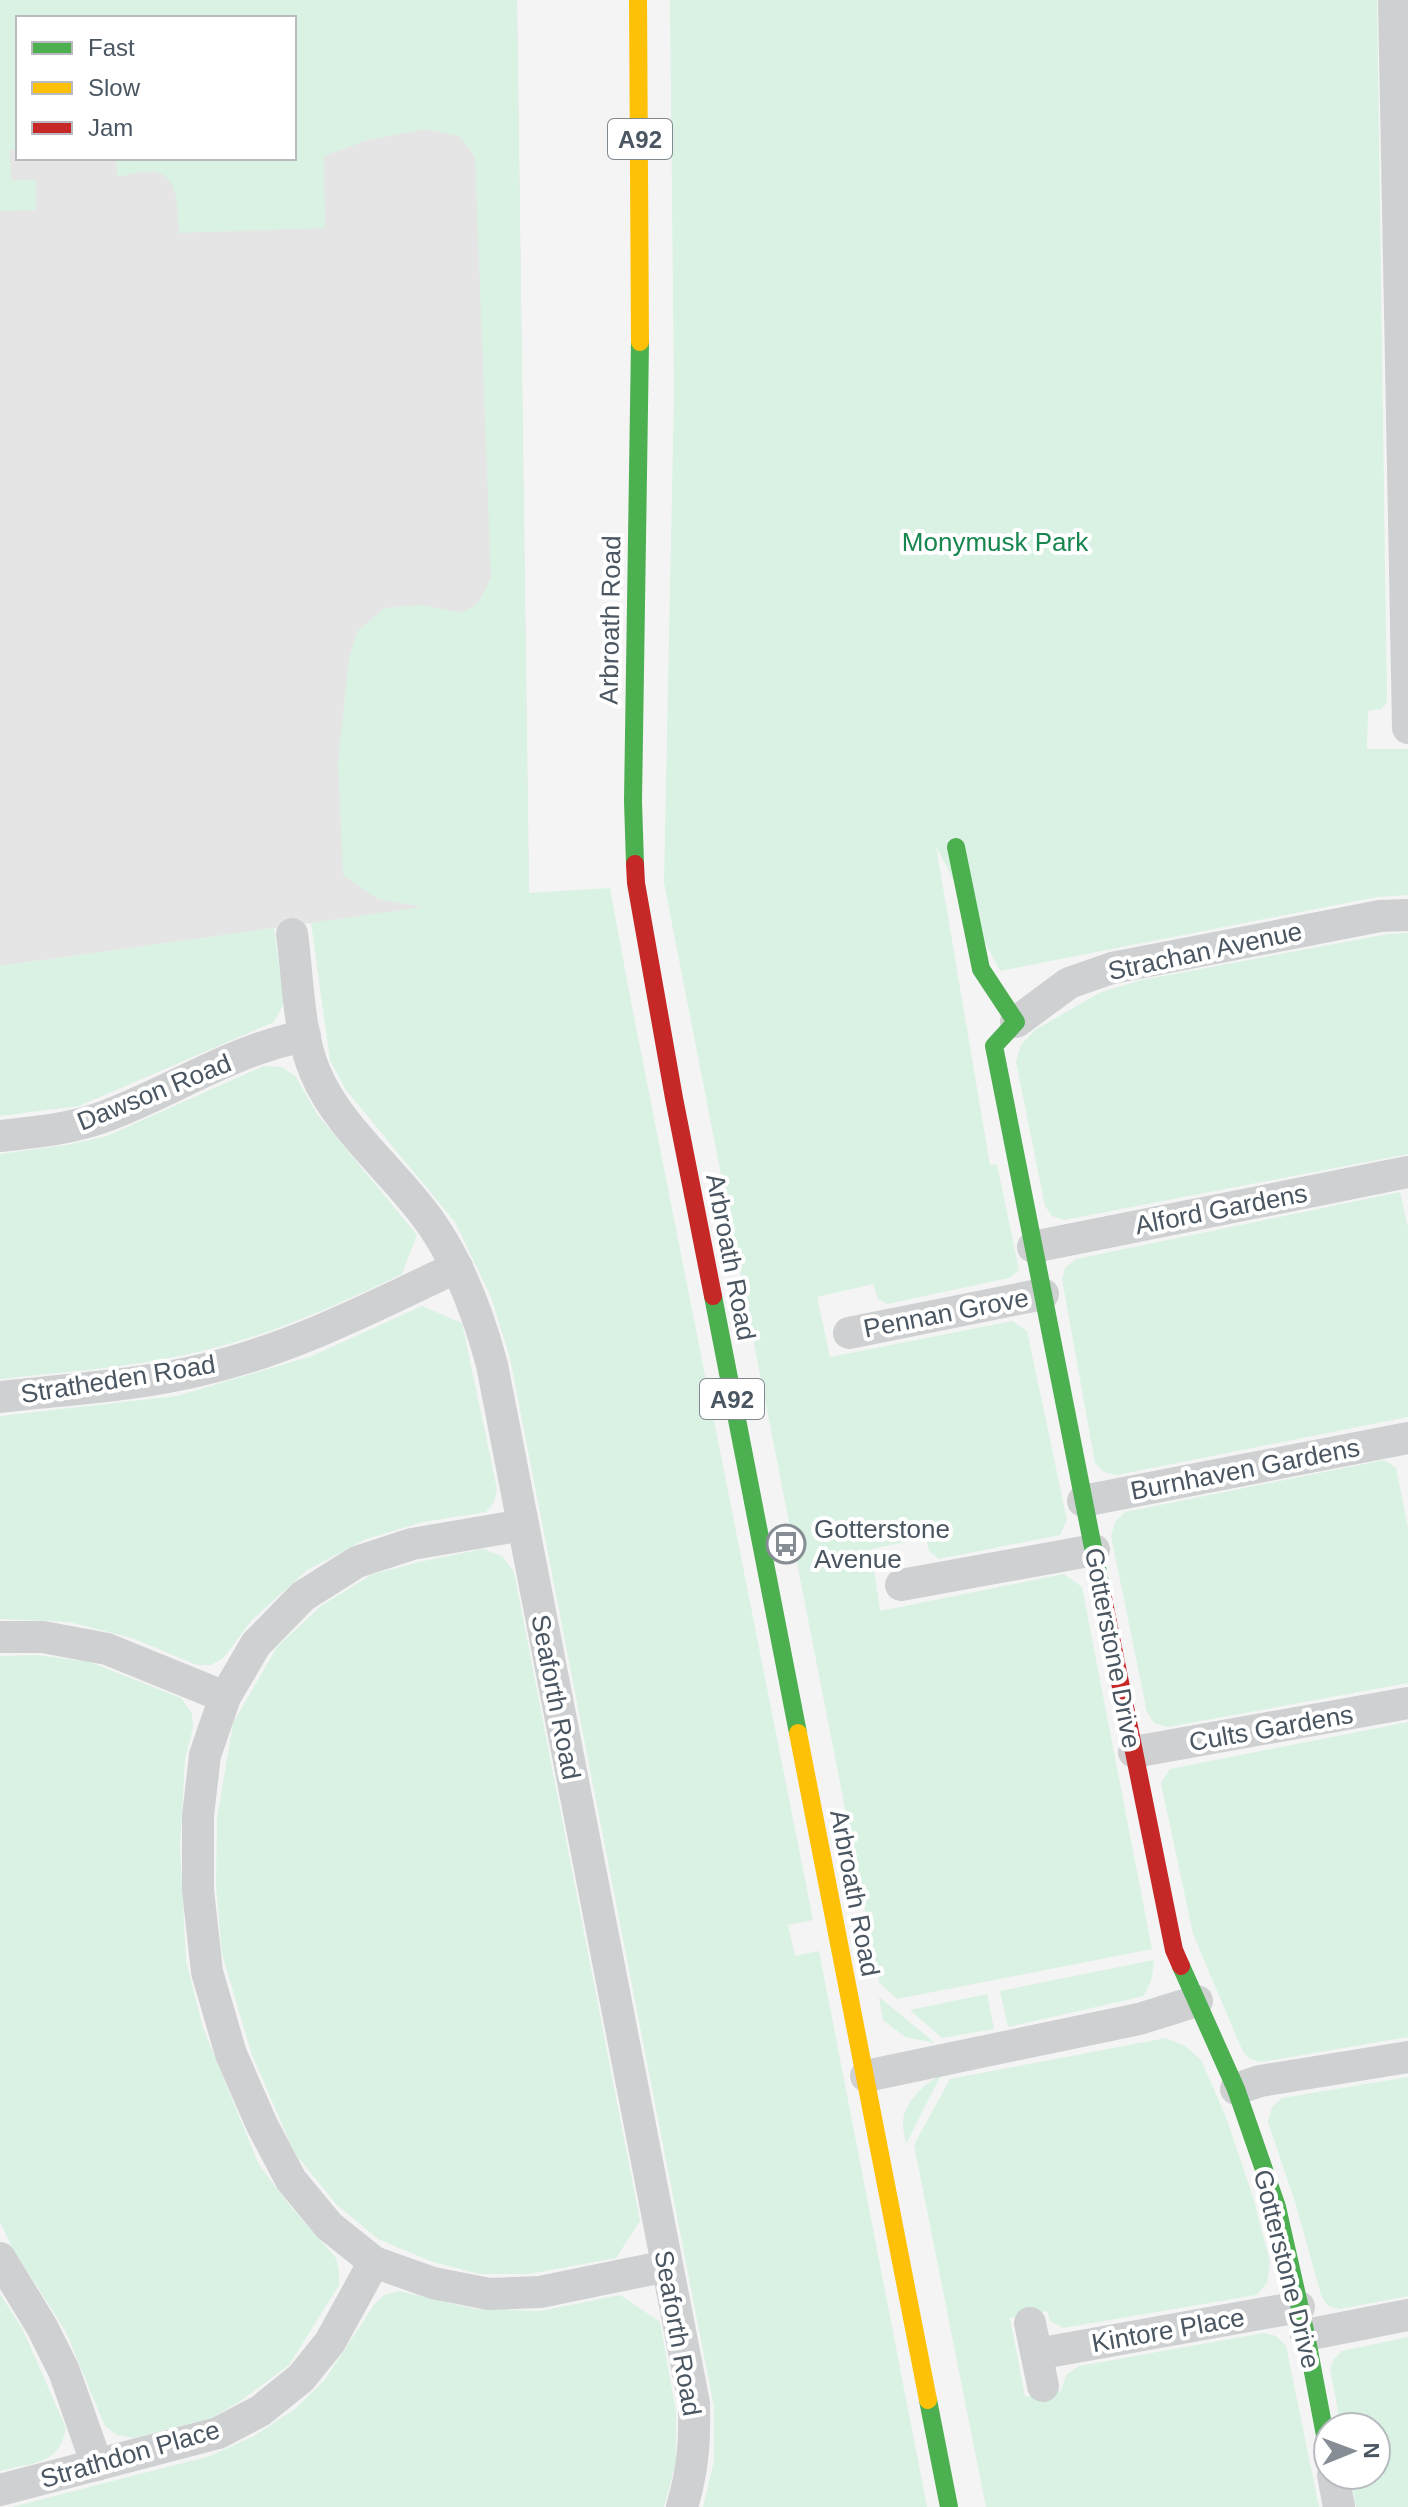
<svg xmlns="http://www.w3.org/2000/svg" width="1408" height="2507" viewBox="0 0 1408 2507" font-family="Helvetica,sans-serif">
  <rect width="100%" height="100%" fill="#f4f4f4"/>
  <path fill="#e6e5e6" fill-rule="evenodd" d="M0,0H517L529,893L0,966ZM18,18H294V158H18Z"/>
  <g fill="#d9f2e3">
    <path d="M0,0H517L529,893L610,888L631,1002L813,1920L788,1925L795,1956L819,1951L927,2507H703L714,2461V2407L510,1358L491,1297L455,1222L346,1090L330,1060L311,923L423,907L378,899L343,875L338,762L349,658L357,632L384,608L422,605L462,613L478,603L491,578L475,156L459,136L425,129L368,140L324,156L325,228L179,233C177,214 181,176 155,172C144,170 128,175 117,177L116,158H294V18H18V149L10,150L11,180H36V210L0,211Z"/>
    <polygon points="670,0 1377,0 1387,703 1381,709 1368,711 1367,749 1408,749 1408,895 1377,897 1000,971 936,846 990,1165 997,1164 1019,1270 1009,1278 887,1304 878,1299 873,1284 817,1297 830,1357 1012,1321 1027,1331 1067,1520 1060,1535 939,1559 929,1551 926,1538 871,1549 880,1611 1064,1574 1082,1587 1152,1949 897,1999 879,1982 664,883 674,395"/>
    <polygon points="274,928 284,1003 274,1022 79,1106 0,1116 0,966"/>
    <polygon points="1408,933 1408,1154 1064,1220 1052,1216 1045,1206 1016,1062 1021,1045 1035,1030 1101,992 1142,980 1388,934"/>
    <path d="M264,1066L282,1067L296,1077L317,1114L417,1235L402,1274C333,1307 264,1338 189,1354C127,1368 63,1372 0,1379V1154L67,1145L107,1136Z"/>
    <polygon points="1400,1192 1408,1228 1408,1417 1117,1475 1104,1472 1095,1463 1062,1279 1065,1268 1076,1259"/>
    <polygon points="422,1306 462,1323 497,1489 494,1502 486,1512 423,1522 366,1539 307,1570 251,1621 223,1658 211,1665 197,1665 132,1638 69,1622 0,1619 0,1416 177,1396 312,1356"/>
    <polygon points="1384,1460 1396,1468 1408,1528 1408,1683 1168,1727 1154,1723 1147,1712 1111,1536 1115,1522 1125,1512"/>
    <polygon points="483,1549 502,1556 514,1572 640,2221 616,2258 529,2274 480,2274 433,2262 378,2239 336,2204 294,2152 252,2055 222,1954 216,1886 217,1819 233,1723 277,1647 321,1606 371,1575 419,1562"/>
    <polygon points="36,1655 90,1662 181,1698 192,1713 193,1728 185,1759 180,1847 186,1961 203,2028 259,2165 291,2207 336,2258 339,2271 339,2285 289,2365 239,2402 211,2418 134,2438 117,2435 105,2426 66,2332 12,2247 0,2222 0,1656"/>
    <polygon points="1408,1722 1408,2037 1261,2062 1250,2059 1243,2052 1193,1934 1161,1783 1170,1769"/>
    <polygon points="1154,1960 1152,1978 1144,1996 1008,2027 1000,1991"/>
    <polygon points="987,1994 994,2029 942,2038 910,2010"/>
    <polygon points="879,1997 935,2043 905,2037 883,2020"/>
    <polygon points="1166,2038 1185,2046 1201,2060 1226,2117 1253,2197 1270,2262 1267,2283 1256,2295 1063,2328 1050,2321 1047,2311 1010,2318 1025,2397 1061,2391 1066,2375 1079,2366 1264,2333 1276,2336 1286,2346 1319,2507 986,2507 914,2145 950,2079"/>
    <path d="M941,2075L906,2144C905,2138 903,2131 903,2125C902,2104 924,2084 941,2075Z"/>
    <polygon points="1408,2077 1408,2296 1340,2309 1328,2306 1321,2295 1296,2205 1268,2122 1272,2107 1282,2098"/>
    <polygon points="399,2291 475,2309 540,2311 620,2295 660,2322 676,2412 676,2462 664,2507 12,2507 210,2456 254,2436 295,2409 324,2381 374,2305 384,2295"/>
    <path d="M0,2294L22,2328L66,2428C59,2466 33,2462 0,2471Z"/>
    <polygon points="1408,2337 1408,2507 1356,2507 1350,2475 1376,2475 1376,2427 1341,2427 1330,2368 1334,2359 1342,2351"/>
  </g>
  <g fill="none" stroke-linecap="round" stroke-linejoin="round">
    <g stroke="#ced0d2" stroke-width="32">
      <polyline points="1394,0 1408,728"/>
      <path d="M292,934C298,977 298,1032 315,1072C339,1130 398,1174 433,1226C462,1269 479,1316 492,1365L694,2403C695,2441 693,2470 682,2507"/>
      <polyline points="1016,1022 1069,983 1112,968 1380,916 1408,915"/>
      <path d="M0,1136C35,1132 70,1129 103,1117C171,1092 234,1049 305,1036"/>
      <polyline points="1033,1247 1408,1172"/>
      <polyline points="849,1333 1043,1294"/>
      <path d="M0,1397C67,1389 136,1386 201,1370C292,1349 373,1307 457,1267"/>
      <polyline points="1083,1501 1408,1438"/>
      <polyline points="523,1525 412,1544 357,1562 303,1596 256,1644 225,1697 205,1755 198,1816 198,1890 207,1972 231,2054 262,2125 291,2180 329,2226 374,2262 433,2283 489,2294 540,2292 667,2266"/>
      <polyline points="901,1585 1094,1550"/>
      <polyline points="0,1637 43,1637 107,1649 225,1697"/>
      <polyline points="1134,1752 1408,1703"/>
      <polyline points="866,2076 1139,2019 1197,2001"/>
      <polyline points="1236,2089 1260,2081 1408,2057"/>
      <polyline points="0,2258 42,2327 64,2371 97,2465"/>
      <polyline points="1030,2323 1043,2386"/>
      <polyline points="1306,2335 1408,2315"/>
      <polyline points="1037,2354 1299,2307"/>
      <polyline points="1333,2475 1339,2507"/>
      <polyline points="0,2490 218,2433 260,2411 301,2378 330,2342 374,2262"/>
    </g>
    <g stroke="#4caf50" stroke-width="18">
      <polyline points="956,847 981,969 1016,1022 994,1046 1101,1588"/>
      <polyline points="635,864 633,801 640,342"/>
      <polyline points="713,1296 798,1733"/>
      <polyline points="1181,1966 1236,2089 1277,2207 1306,2335 1328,2451"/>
      <polyline points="928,2400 949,2507"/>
    </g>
    <g stroke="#ffc107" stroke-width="18">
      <polyline points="638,0 640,342"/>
      <polyline points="798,1733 928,2400"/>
    </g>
    <g stroke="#c62828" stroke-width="18">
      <polyline points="635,864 636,883 674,1098 713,1296"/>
      <polyline points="1101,1588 1174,1950 1181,1966"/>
    </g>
  </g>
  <defs>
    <symbol id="bus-ring" viewBox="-11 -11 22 22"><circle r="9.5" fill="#fff" stroke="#868d94" stroke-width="1.5"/><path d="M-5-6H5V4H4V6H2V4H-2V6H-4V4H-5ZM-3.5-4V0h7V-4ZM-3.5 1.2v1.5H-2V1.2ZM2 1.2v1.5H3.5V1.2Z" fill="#868d94"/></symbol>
  </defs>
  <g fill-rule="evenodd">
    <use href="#bus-ring" x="764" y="1522" width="44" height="44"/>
  </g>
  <g text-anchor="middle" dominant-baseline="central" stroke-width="8" stroke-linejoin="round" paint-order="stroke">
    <g fill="#fff" stroke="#808990" stroke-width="2">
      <rect x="608" y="119" width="64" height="40" rx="6"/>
      <rect x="700" y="1379" width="64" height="40" rx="6"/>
    </g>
    <g font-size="24" font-weight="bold" fill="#4a5661">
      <text x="640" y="139">A92</text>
      <text x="732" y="1399">A92</text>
    </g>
    <g font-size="26" fill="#17864f" stroke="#fff">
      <text x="995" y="542">Monymusk Park</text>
    </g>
    <g font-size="26" fill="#4a5661" stroke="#fff">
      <text transform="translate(610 620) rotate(-89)">Arbroath Road</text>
      <text transform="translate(1205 951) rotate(-12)">Strachan Avenue</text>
      <text transform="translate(154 1092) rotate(-22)">Dawson Road</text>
      <text transform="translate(1221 1209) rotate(-11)">Alford Gardens</text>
      <text transform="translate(731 1257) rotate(79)">Arbroath Road</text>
      <text transform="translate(946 1313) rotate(-11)">Pennan Grove</text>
      <text transform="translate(118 1379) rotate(-9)">Stratheden Road</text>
      <text transform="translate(1245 1469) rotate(-11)">Burnhaven Gardens</text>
      <text transform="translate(1113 1648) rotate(79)">Gotterstone Drive</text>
      <text transform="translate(556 1697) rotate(79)">Seaforth Road</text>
      <text transform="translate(1271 1728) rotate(-10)">Cults Gardens</text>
      <text transform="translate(855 1893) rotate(79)">Arbroath Road</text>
      <text transform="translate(1287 2269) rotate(76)">Gotterstone Drive</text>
      <text transform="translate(1168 2330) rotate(-10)">Kintore Place</text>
      <text transform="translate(678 2333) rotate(80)">Seaforth Road</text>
      <text transform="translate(130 2454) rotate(-16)">Strathdon Place</text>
    </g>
    <g font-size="26" fill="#4a5661" stroke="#fff" text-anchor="start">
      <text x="814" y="1529">Gotterstone<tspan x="814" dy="30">Avenue</tspan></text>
    </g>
  </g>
  <rect x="16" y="16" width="280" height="144" fill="#ffffff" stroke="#b7bbc0" stroke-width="2"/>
  <rect x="32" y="42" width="40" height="12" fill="#4caf50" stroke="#b7bbc0" stroke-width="2"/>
  <text x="88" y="56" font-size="24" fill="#4a5661">Fast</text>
  <rect x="32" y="82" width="40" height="12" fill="#ffc107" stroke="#b7bbc0" stroke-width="2"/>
  <text x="88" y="96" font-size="24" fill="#4a5661">Slow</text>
  <rect x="32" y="122" width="40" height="12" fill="#c62828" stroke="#b7bbc0" stroke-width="2"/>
  <text x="88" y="136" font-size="24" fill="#4a5661">Jam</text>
  <g transform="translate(1352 2451) rotate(89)"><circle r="38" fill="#ffffff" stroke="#b7bbc0" stroke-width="2"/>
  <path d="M0-6L14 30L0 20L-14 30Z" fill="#868d94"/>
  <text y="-12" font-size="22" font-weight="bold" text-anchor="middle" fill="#4a5661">N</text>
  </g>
</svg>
